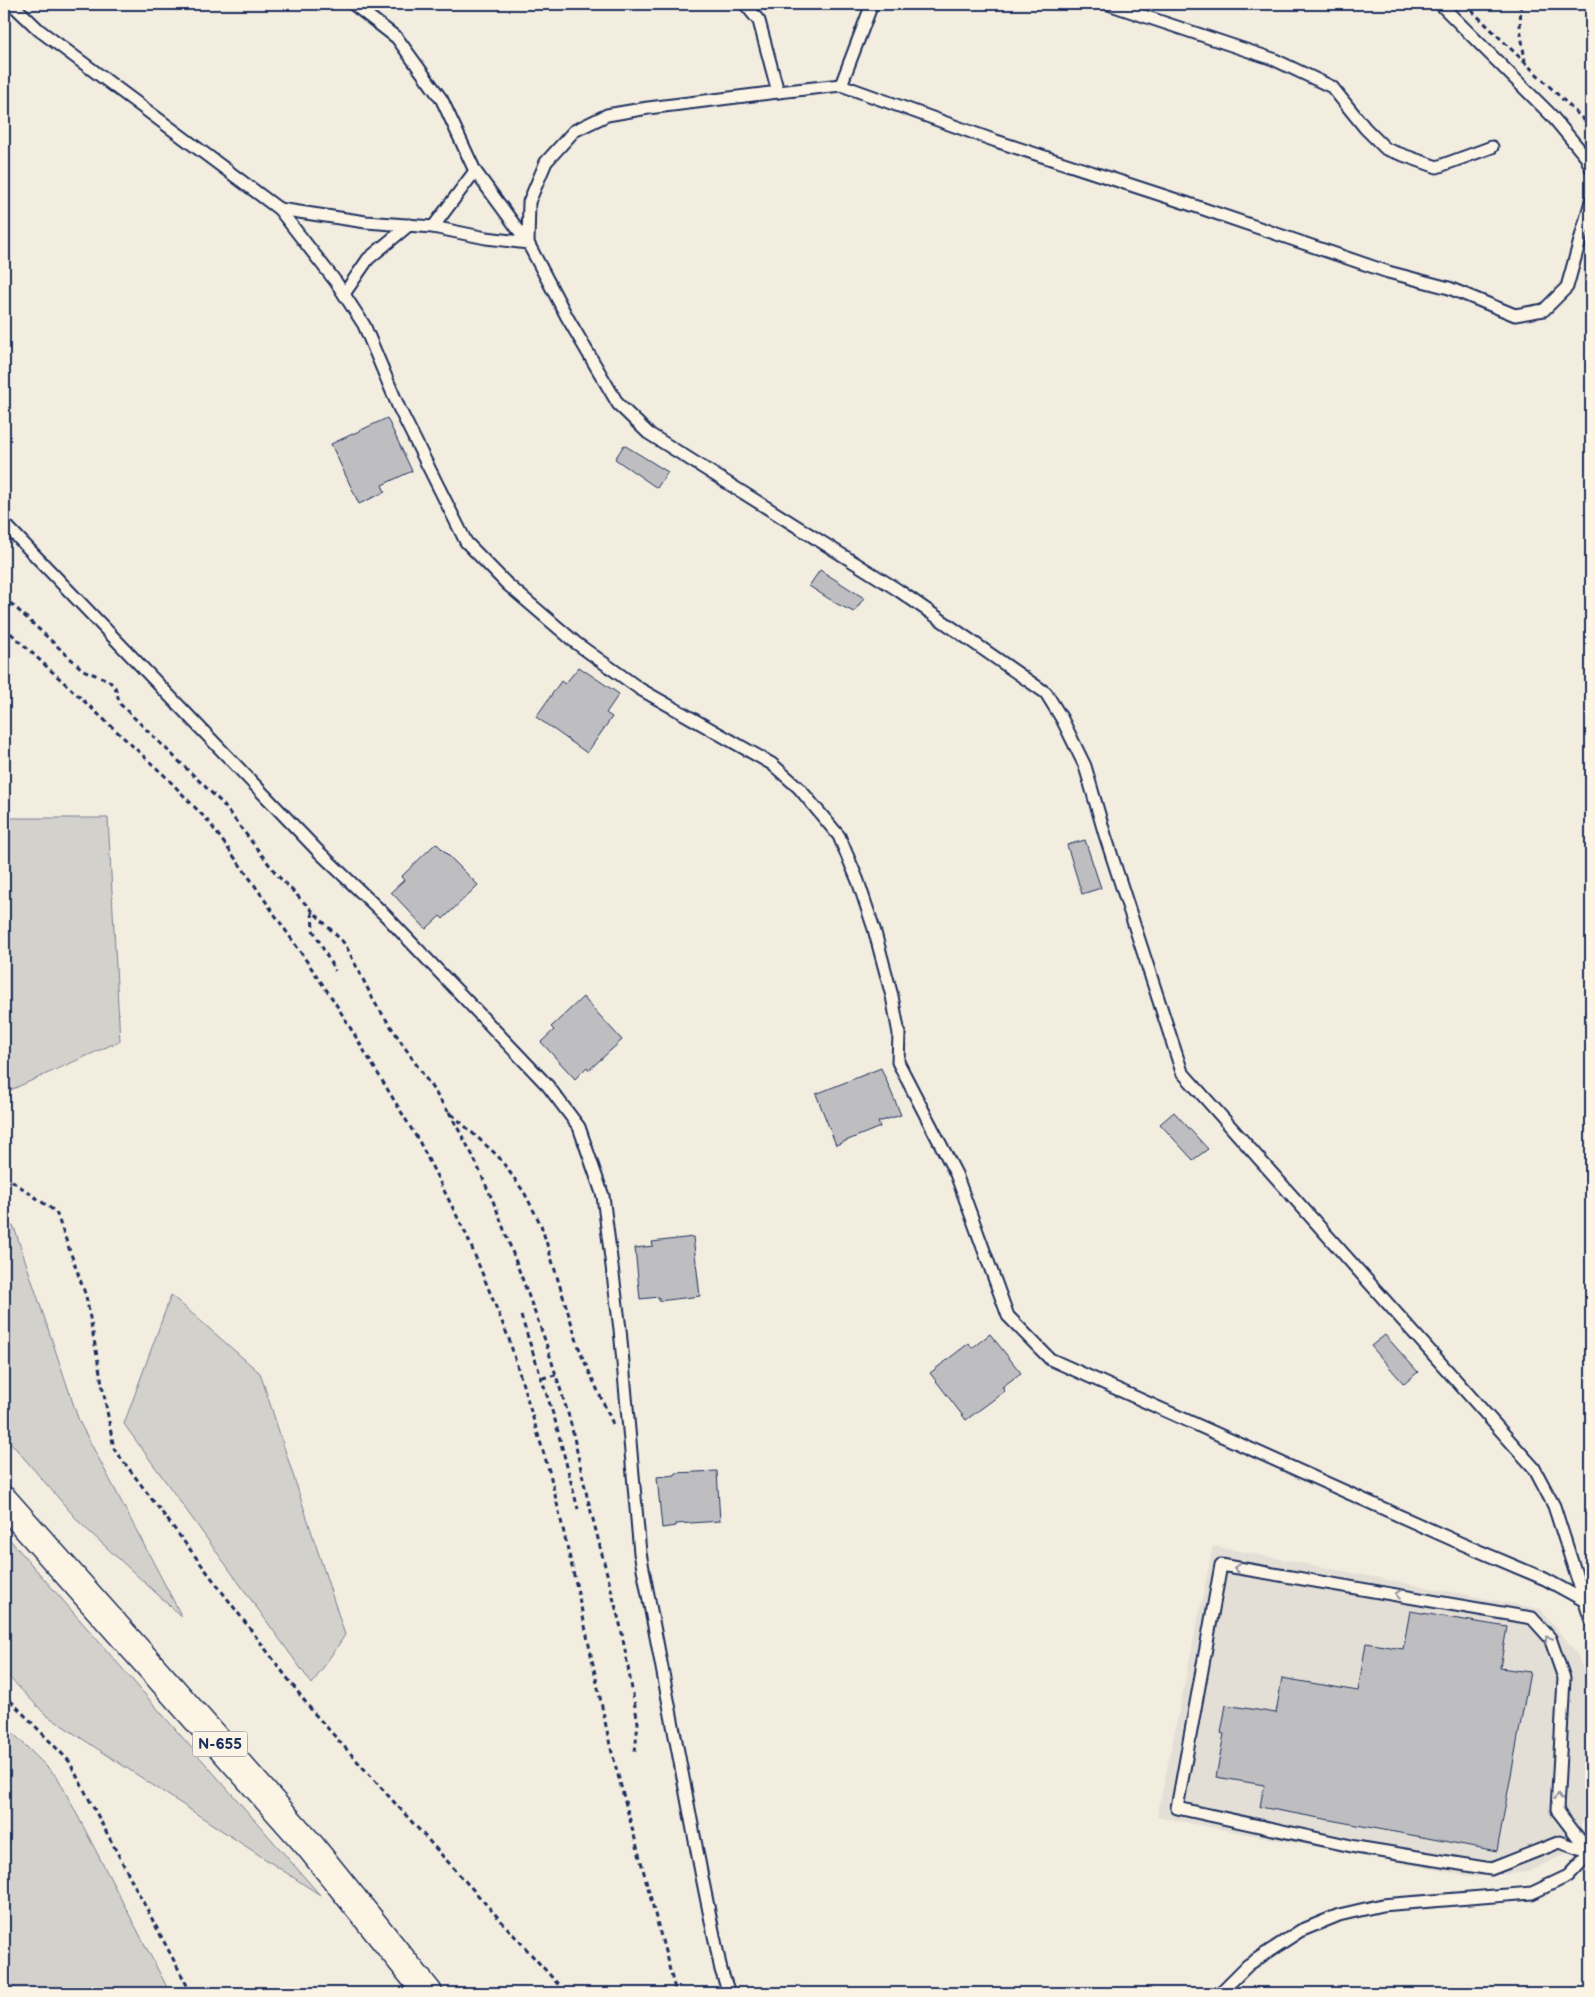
<svg xmlns="http://www.w3.org/2000/svg" width="1595" height="1997" viewBox="0 0 1595 1997" font-family="'Balsamiq Sans',sans-serif">
  <rect width="100%" height="100%" fill="#f3ede0"/>
  <filter id="ink" filterUnits="userSpaceOnUse"><feTurbulence type="fractalNoise" baseFrequency=".02" numOctaves="2"/><feDisplacementMap in="SourceGraphic" scale="10" xChannelSelector="R" yChannelSelector="G"/><feConvolveMatrix kernelMatrix="1 2 1 2 8 2 1 2 1" color-interpolation-filters="sRGB"/></filter>
  <g filter="url(#ink)">
    <polygon fill="#e3dfd6" points="1213,1546 1540,1609 1576,1652 1591,1689 1591,1805 1567,1853 1529,1872 1474,1877 1157,1817"/>
    <g fill="#d3d1cc" stroke="#778095">
      <polygon points="4,818 108,818 120,1041 4,1093"/>
      <polygon points="4,1221 14,1227 79,1421 182,1617 80,1523 4,1435"/>
      <polygon points="171,1295 260,1373 345,1635 312,1684 124,1424"/>
      <polygon points="4,1533 320,1895 46,1715 4,1672"/>
      <polygon points="4,1724 58,1778 170,1993 4,1993"/>
    </g>
    <g fill="#bebec0" stroke="#1b2f5e">
      <polygon points="387,418 412,471 382,485 385,492 359,504 331,444"/>
      <polygon points="624,445 668,472 657,488 615,459"/>
      <polygon points="820,570 864,598 854,612 837,604 809,586"/>
      <polygon points="579,667 619,694 606,713 612,717 587,753 536,717 561,681 565,684"/>
      <polygon points="1085,840 1101,888 1082,894 1067,845"/>
      <polygon points="436,843 478,885 443,919 440,916 426,929 391,892 404,880 401,877"/>
      <polygon points="583,997 622,1040 589,1070 587,1067 575,1079 541,1042 554,1030 551,1027"/>
      <polygon points="881,1068 901,1115 878,1122 880,1127 836,1145 816,1094"/>
      <polygon points="1174,1112 1208,1149 1193,1160 1160,1124"/>
      <polygon points="693,1237 700,1296 659,1301 659,1297 640,1299 635,1248 653,1246 652,1242"/>
      <polygon points="990,1334 1021,1373 1002,1387 1005,1391 966,1420 930,1373 969,1343 972,1348"/>
      <polygon points="1385,1335 1418,1372 1404,1384 1371,1346"/>
      <polygon points="717,1471 720,1521 676,1524 676,1526 662,1528 657,1477 675,1475 675,1473"/>
      <polygon points="1410,1611 1507,1627 1500,1668 1530,1672 1497,1851 1260,1807 1264,1785 1216,1777 1224,1734 1221,1733 1226,1705 1276,1713 1282,1678 1358,1691 1366,1643 1403,1649"/>
    </g>
    <g fill="none" stroke-linecap="round" stroke-linejoin="round">
      <defs>
        <g id="lane">
          <polyline points="12,4 39,30 279,209 336,282 364,325 399,408 466,542 507,584 576,643 640,689 772,764 799,788 839,836 858,881 874,929 892,996 899,1034 898,1062 956,1174 1008,1316 1050,1359 1460,1543 1545,1579 1585,1601"/>
          <polyline points="872,4 841,85 996,141 1186,203 1388,272 1449,288 1515,315 1544,310 1567,287 1591,201"/>
          <polyline points="1108,4 1273,59 1332,87 1365,128 1386,149 1437,167 1492,147"/>
          <polyline points="1440,4 1551,115 1586,157 1591,168"/>
          <polyline points="778,92 841,85"/>
          <polyline points="475,171 528,243 529,202 546,162 574,131 607,115 648,108 778,92 759,21 745,4"/>
          <polyline points="279,209 366,222 433,227 475,171 442,100 397,38 353,4"/>
          <polyline points="433,227 486,238 528,243 567,317 618,404 648,433 898,590 1046,693 1062,719 1085,766 1105,835 1182,1072 1534,1468 1554,1506 1591,1621"/>
          <polyline points="344,294 368,259 409,225"/>
          <polyline points="4,523 318,851 385,915 548,1086 579,1127 603,1196 620,1329 640,1553 702,1877 721,1970 729,1993"/>
          <polyline points="1590,1853 1557,1810 1564,1678 1550,1638 1532,1618 1221,1565 1177,1808 1356,1847 1491,1869 1560,1842 1590,1853 1591,1853"/>
          <polyline points="1220,1993 1248,1965 1300,1931 1339,1915 1382,1905 1532,1893 1568,1876 1590,1853 1591,1849"/>
        </g>
        <polyline id="highway" points="4,1501 310,1846 428,1993"/>
      </defs>
      <use href="#lane" stroke="#1b2f5e" stroke-width="15"/>
      <use href="#highway" stroke="#1b2f5e" stroke-width="31"/>
      <g stroke="#1b2f5e" stroke-width="3" stroke-dasharray="5 4" stroke-linecap="butt">
        <polyline points="1465,4 1591,127"/>
        <polyline points="1521,4 1520,27 1525,61"/>
        <polyline points="4,597 83,670 108,680 115,687 120,704 222,803 278,876 345,944 375,1003 447,1110 498,1156 524,1192 541,1225 581,1354 614,1426"/>
        <polyline points="4,627 165,776 208,821 251,880 334,1001 420,1143 467,1236 509,1339 550,1474 577,1588 610,1745 676,1993"/>
        <polyline points="312,912 313,930 335,971"/>
        <polyline points="449,1112 473,1156 496,1208 545,1340 570,1420 587,1496 621,1628 638,1723 635,1752"/>
        <polyline points="4,1177 11,1180 56,1212 86,1296 114,1449 313,1712 566,1993"/>
        <polyline points="521,1316 555,1420 578,1509"/>
        <polyline points="542,1378 556,1375"/>
        <polyline points="4,1694 69,1761 191,1993"/>
      </g>
      <use href="#lane" stroke="#fcf5e5" stroke-width="11"/>
      <use href="#highway" stroke="#fcf5e5" stroke-width="28"/>
    </g>
    <defs><path id="oneway-chevron" d="M-2-3.5L2.5 0L-2 3.5" fill="none" stroke-width="1.6" stroke-linecap="round" stroke-linejoin="round" transform="scale(1.25)"/></defs>
    <g stroke="#8c92a2">
      <use href="#oneway-chevron" transform="translate(1237 1568) rotate(-171)"/>
      <use href="#oneway-chevron" transform="translate(1398 1594) rotate(-171)"/>
      <use href="#oneway-chevron" transform="translate(1548 1639) rotate(-122)"/>
      <use href="#oneway-chevron" transform="translate(1558 1797) rotate(-87)"/>
    </g>
  </g>
  <g text-anchor="middle" dominant-baseline="central" stroke-width="4" stroke-linejoin="round" paint-order="stroke">
    <rect fill="#fcf5e5" stroke="#5e6a86" stroke-width="1" x="192.5" y="1731.5" width="55" height="25" rx="4"/>
    <g font-size="15" font-weight="bold" fill="#1b2f5e">
      <text x="220" y="1744">N-655</text>
    </g>
  </g>
  <rect width="1595" height="1997" fill="none" stroke="#fcf5e5" stroke-width="20"/>
  <rect x="10" y="10" width="1575" height="1977" fill="none" stroke="#1b2f5e" stroke-width="2" filter="url(#ink)"/>
</svg>
